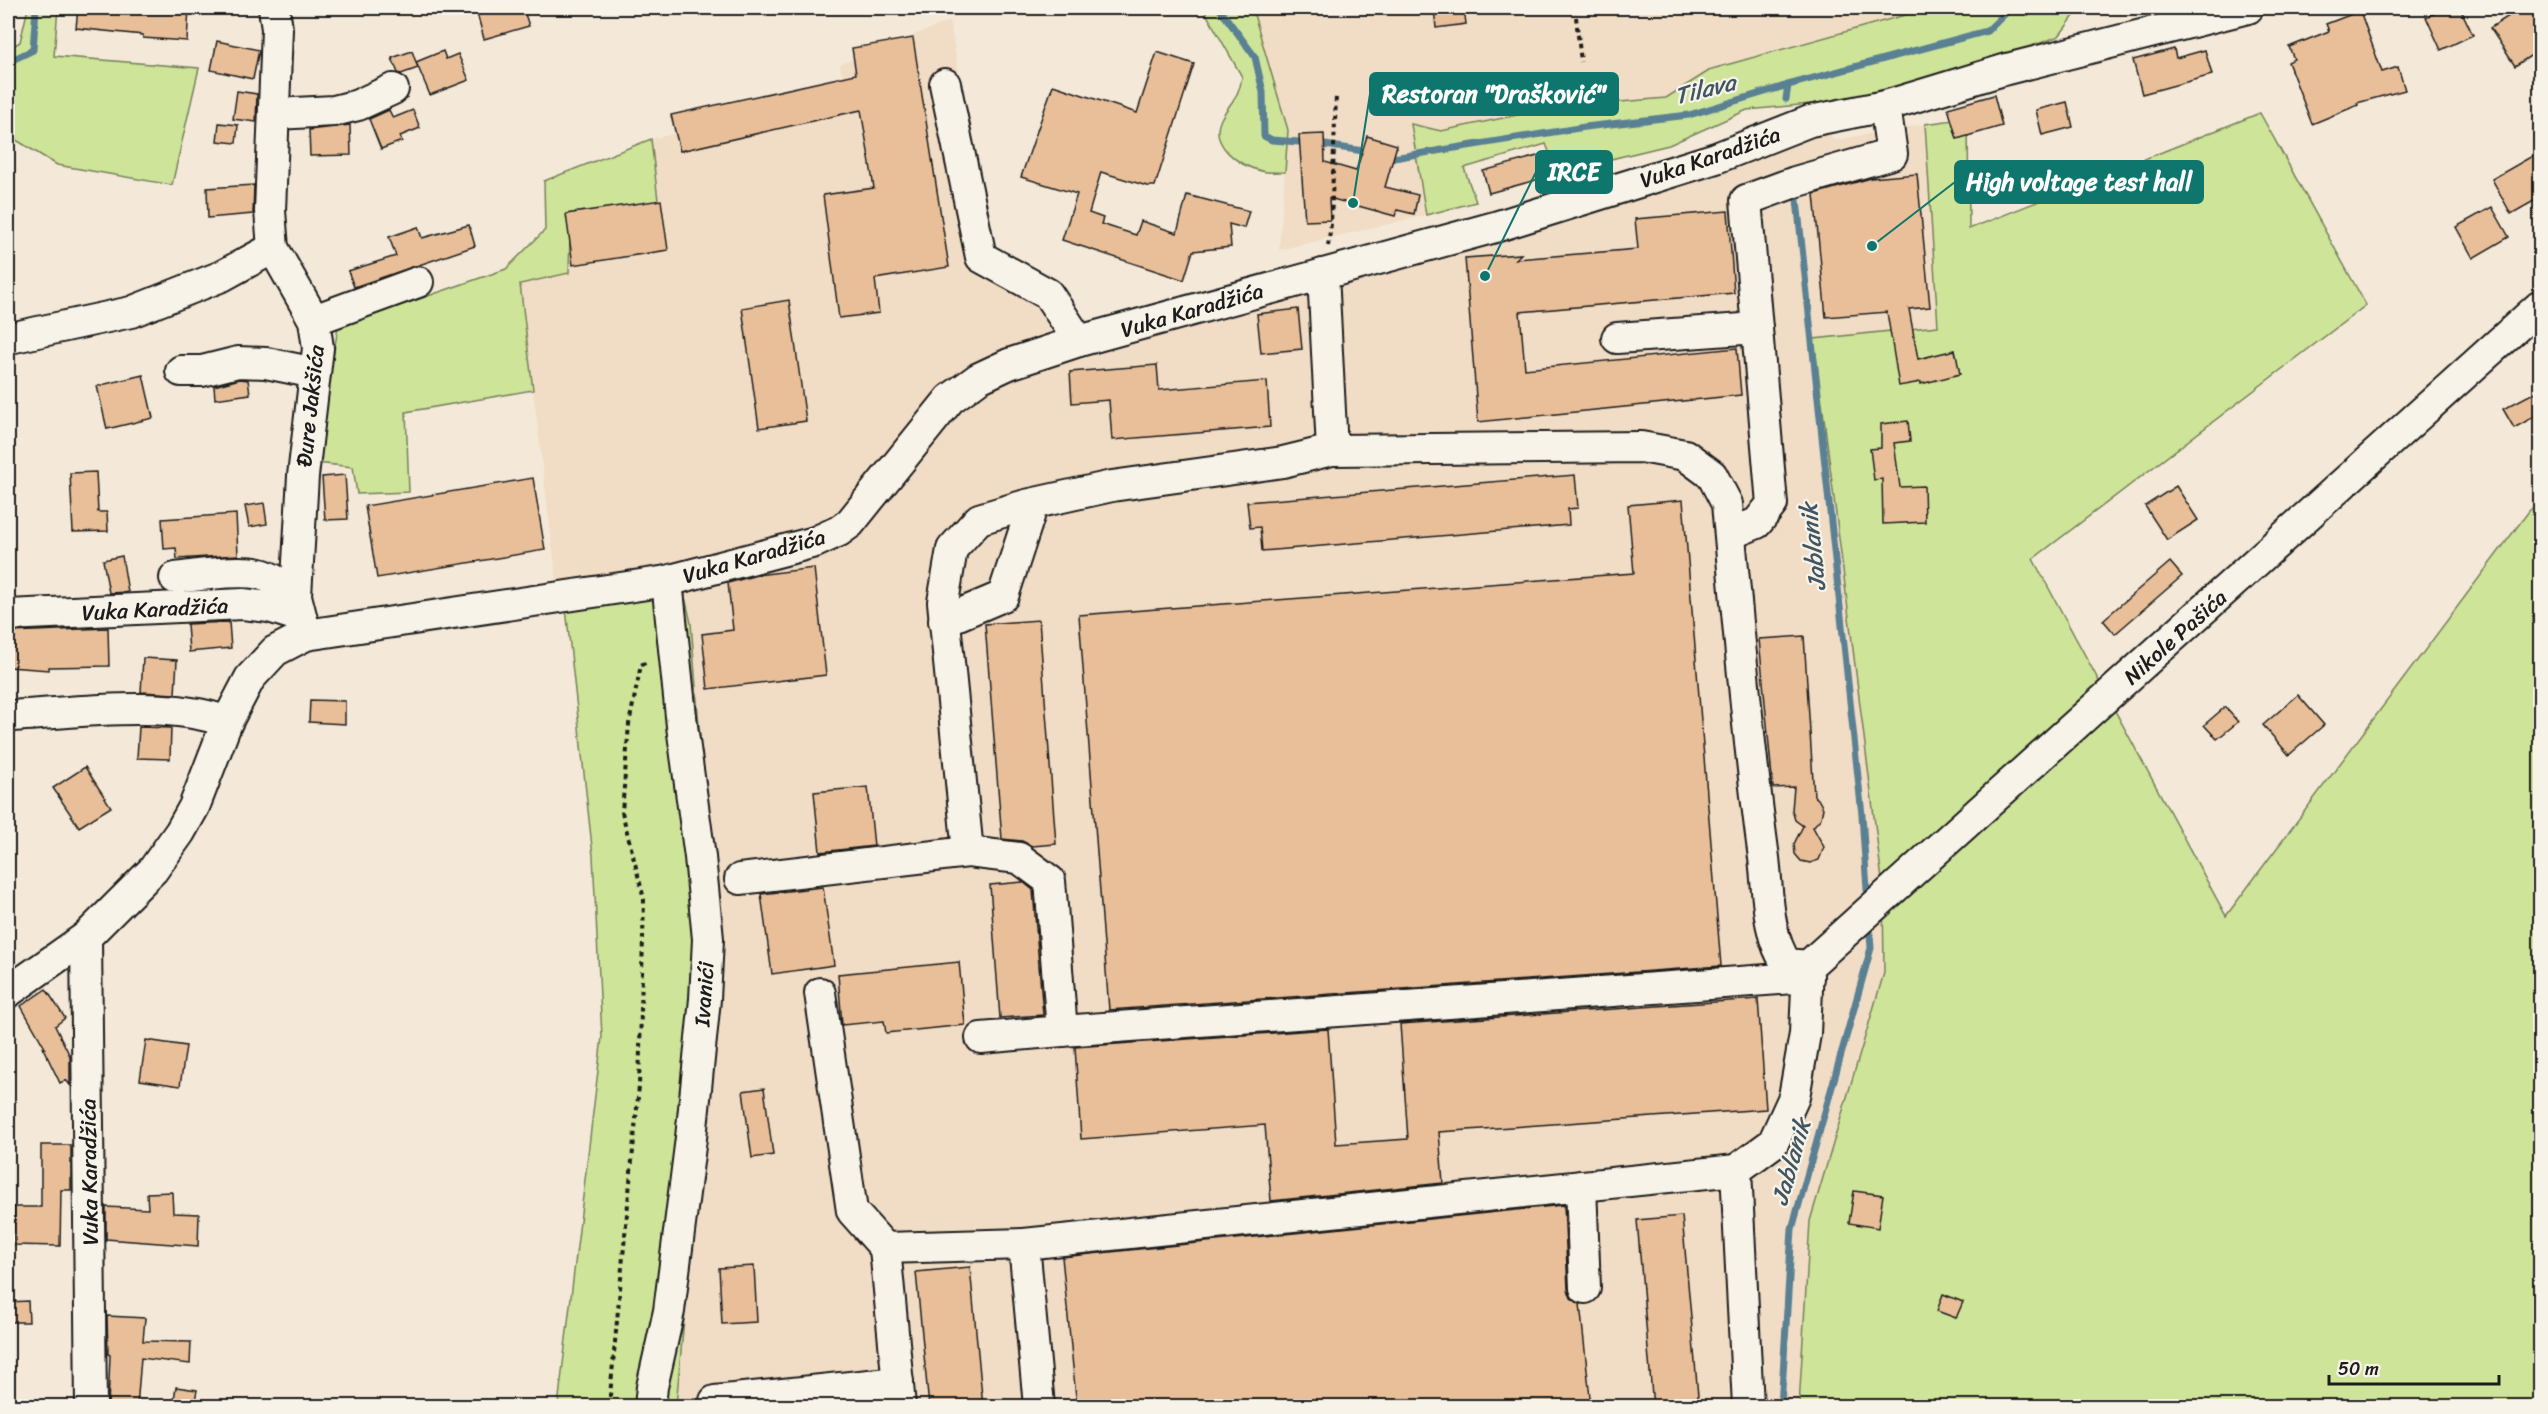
<svg xmlns="http://www.w3.org/2000/svg" width="2548" height="1414" viewBox="0 0 2548 1414" font-family="Sriracha,sans-serif">
  <rect width="100%" height="100%" fill="#f4e9d8"/>
  <filter id="ink" filterUnits="userSpaceOnUse"><feTurbulence type="fractalNoise" baseFrequency=".0167" numOctaves="2"/><feDisplacementMap in="SourceGraphic" scale="12" xChannelSelector="R" yChannelSelector="G"/><feConvolveMatrix kernelMatrix="1 2 1 2 8 2 1 2 1" color-interpolation-filters="sRGB"/></filter>
  <g filter="url(#ink)">
    <g fill="#f1dcc5">
      <polygon points="1251,8 1930,8 1712,69 1666,98 1551,108 1441,131 1412,124 1426,215 1279,250 1288,130"/>
      <polygon points="950,21 989,247 1097,351 1810,121 1836,140 1925,124 1939,326 1814,339 1883,888 1884,973 1810,1221 1799,1406 676,1406 717,957 691,623 679,571 558,592 520,284 569,273 570,234 659,217 651,139 846,95 840,64"/>
    </g>
    <g fill="#cee499" stroke="#75805a" stroke-width="1.5">
      <polygon points="28,8 58,8 54,56 199,68 172,185 57,165 8,135 8,49 20,42"/>
      <path d="M1203,8H1251L1253,11L1288,130L1285,172C1277,172 1269,173 1261,171C1240,166 1208,145 1221,119C1230,102 1239,98 1242,77Z"/>
      <polygon points="1930,8 2080,8 2059,36 1968,70 1862,99 1747,110 1669,145 1557,172 1546,144 1464,168 1476,202 1426,215 1411,124 1441,131 1551,108 1666,98 1712,69"/>
      <polygon points="2260,113 2366,305 2033,559 2226,916 2529,511 2540,501 2540,1406 1799,1406 1810,1221 1884,973 1883,888 1814,339 1938,326 1925,124 1968,118 1969,229"/>
      <polygon points="651,139 660,218 570,234 569,273 520,284 533,390 406,412 409,492 357,494 353,467 316,463 338,327 506,269 545,230 544,181"/>
      <polygon points="679,571 691,623 717,957 676,1406 558,1406 602,1037 593,856 564,590"/>
    </g>
    <g fill="none" stroke-linecap="round" stroke-linejoin="round">
      <g stroke="#5a8093" stroke-width="7">
        <polyline points="1219,8 1255,57 1263,92 1264,136 1272,140 1299,142"/>
        <polyline points="8,62 33,50 36,8"/>
        <polyline points="1786,99 1788,85"/>
        <polyline points="1325,145 1363,151"/>
        <polyline points="1393,158 1585,127 1689,115 1788,85 1987,31 2011,8"/>
        <polyline points="1797,200 1862,815 1867,890"/>
        <polyline points="1781,1406 1792,1229 1871,948 1870,934"/>
      </g>
    </g>
    <g fill="#e9bf99" stroke="#1c1c1c" stroke-width="1.5">
      <polygon points="78,8 189,8 187,41 143,38 143,35 76,28"/>
      <polygon points="493,8 523,8 529,26 484,39 477,13"/>
      <polygon points="1434,8 1464,8 1466,24 1436,28"/>
      <polygon points="2447,8 2460,8 2473,35 2441,50 2426,17"/>
      <polygon points="2521,8 2541,8 2541,49 2515,66 2490,28"/>
      <polygon points="2360,11 2382,72 2398,67 2405,90 2357,103 2358,105 2312,124 2288,62 2294,59 2289,47 2329,31 2326,24"/>
      <polygon points="913,38 949,267 875,279 879,313 839,318 823,195 874,188 861,110 680,151 671,115 856,74 852,48"/>
      <polygon points="217,41 259,50 253,79 211,70"/>
      <polygon points="2174,49 2176,58 2205,50 2212,75 2142,94 2133,60"/>
      <polygon points="412,51 418,68 401,74 398,73 392,58"/>
      <polygon points="443,51 446,59 458,54 469,80 430,95 416,62"/>
      <polygon points="1157,52 1194,64 1155,186 1147,186 1101,172 1089,213 1103,218 1101,224 1136,235 1141,221 1177,233 1187,195 1249,211 1244,228 1229,224 1231,247 1193,251 1184,280 1062,240 1077,194 1021,177 1053,85 1137,113"/>
      <polygon points="237,91 257,94 256,122 233,119"/>
      <polygon points="1994,95 2002,126 1957,139 1948,108"/>
      <polygon points="2067,102 2073,127 2042,135 2036,110"/>
      <polygon points="389,110 393,118 413,110 420,128 400,136 402,141 381,149 369,119"/>
      <polygon points="219,123 238,125 236,143 217,141"/>
      <polygon points="350,125 351,155 310,156 309,130"/>
      <polygon points="1324,134 1325,162 1356,171 1367,136 1397,145 1385,187 1418,195 1414,214 1397,210 1395,216 1329,198 1330,220 1305,221 1299,135"/>
      <polygon points="1541,155 1547,177 1489,193 1483,171"/>
      <polygon points="2534,155 2541,166 2541,197 2511,214 2492,179"/>
      <polygon points="1917,174 1930,307 1909,309 1918,359 1955,350 1960,374 1921,384 1921,382 1899,386 1887,312 1826,317 1814,194 1871,178"/>
      <polygon points="254,185 253,214 208,218 207,188"/>
      <polygon points="661,200 668,250 573,265 566,214"/>
      <polygon points="2492,207 2509,237 2473,258 2456,227"/>
      <polygon points="1728,211 1734,293 1520,312 1525,369 1737,348 1741,395 1478,422 1465,258 1521,254 1516,259 1638,249 1635,219"/>
      <polygon points="469,225 475,246 354,287 348,271 396,256 389,237 418,227 422,238"/>
      <polygon points="789,300 806,421 759,428 742,308"/>
      <polygon points="1298,309 1302,349 1261,353 1257,314"/>
      <polygon points="1157,365 1159,390 1267,381 1270,427 1112,440 1109,400 1072,403 1070,372"/>
      <polygon points="143,375 153,418 107,429 97,386"/>
      <polygon points="240,379 248,380 250,394 215,399 214,386"/>
      <polygon points="2541,389 2541,413 2514,428 2503,409"/>
      <polygon points="1908,421 1910,441 1894,443 1900,487 1924,486 1925,522 1883,524 1882,479 1874,480 1870,449 1881,448 1881,424"/>
      <polygon points="96,472 98,512 107,512 108,531 73,532 70,473"/>
      <polygon points="345,475 348,519 325,520 322,477"/>
      <polygon points="1575,475 1578,508 1568,509 1569,525 1262,551 1260,527 1250,528 1247,502"/>
      <polygon points="533,478 545,550 377,578 365,506"/>
      <polygon points="2176,486 2198,520 2167,540 2145,506"/>
      <polygon points="1683,500 1721,966 1109,1010 1079,615 1634,573 1628,505"/>
      <polygon points="264,503 267,524 249,527 245,506"/>
      <polygon points="236,514 238,555 177,559 176,548 164,549 162,519"/>
      <polygon points="122,556 128,592 109,593 103,560"/>
      <polygon points="2170,562 2182,576 2115,634 2103,620"/>
      <polygon points="814,568 826,675 708,689 702,634 733,630 728,583 757,575"/>
      <polygon points="1039,620 1056,844 1032,846 1022,841 1002,839 985,624"/>
      <polygon points="229,622 231,648 189,652 187,624"/>
      <polygon points="108,628 109,666 49,667 49,670 9,667 11,632"/>
      <polygon points="1804,636 1814,796 1818,799 1823,808 1821,818 1813,827 1824,847 1819,860 1810,863 1801,861 1795,854 1794,844 1803,826 1795,820 1792,810 1794,787 1773,788 1759,639"/>
      <polygon points="143,658 177,660 175,694 141,692"/>
      <polygon points="2298,695 2324,725 2289,755 2263,725"/>
      <polygon points="310,700 345,701 345,724 309,722"/>
      <polygon points="2225,707 2238,722 2217,739 2204,725"/>
      <polygon points="139,727 171,728 170,759 137,758"/>
      <polygon points="85,767 111,807 79,827 53,788"/>
      <polygon points="868,787 874,846 820,852 814,792"/>
      <polygon points="1023,882 1033,890 1043,1015 1000,1018 990,885"/>
      <polygon points="823,887 834,965 772,974 761,894"/>
      <polygon points="959,962 965,1025 886,1033 884,1021 842,1025 838,974"/>
      <polygon points="46,989 65,1018 55,1026 70,1056 70,1085 66,1080 60,1083 43,1048 45,1048 21,1006"/>
      <polygon points="1758,999 1766,1109 1439,1132 1443,1183 1271,1201 1265,1125 1081,1139 1075,1047 1328,1029 1336,1144 1408,1139 1400,1024"/>
      <polygon points="146,1040 186,1046 180,1086 140,1080"/>
      <polygon points="764,1088 773,1155 752,1158 743,1091"/>
      <polygon points="41,1145 71,1145 71,1190 61,1190 60,1246 13,1245 14,1207 41,1207"/>
      <polygon points="1854,1191 1883,1195 1878,1228 1849,1223"/>
      <polygon points="172,1192 173,1213 199,1214 198,1246 106,1239 106,1207 148,1209 147,1193"/>
      <polygon points="1564,1205 1568,1289 1571,1298 1580,1304 1591,1407 1077,1407 1062,1257"/>
      <polygon points="1682,1216 1699,1407 1653,1407 1637,1220"/>
      <polygon points="754,1266 757,1322 722,1324 719,1268"/>
      <polygon points="970,1267 983,1407 929,1407 916,1272"/>
      <polygon points="1943,1294 1963,1302 1956,1318 1937,1311"/>
      <polygon points="28,1301 29,1322 8,1322 8,1302"/>
      <polygon points="107,1316 145,1318 143,1341 191,1342 190,1364 141,1358 137,1407 108,1407 110,1355 108,1354"/>
      <polygon points="176,1387 197,1390 194,1407 173,1407"/>
    </g>
    <g fill="none" stroke-linecap="round" stroke-linejoin="round">
      <defs>
        <g id="minor">
          <polyline points="274,8 277,29 270,211 273,248 314,320 318,348 303,476 296,596 306,635"/>
          <polyline points="945,84 981,257 1048,294 1079,341"/>
          <polyline points="275,114 334,111 358,105 393,89"/>
          <polyline points="1323,274 1332,450"/>
          <polyline points="314,320 418,282"/>
          <polyline points="10,338 131,312 222,276 273,248"/>
          <polyline points="1617,338 1757,328"/>
          <polyline points="181,371 202,371 238,362 266,363 315,373"/>
          <polyline points="1730,534 1757,523 1772,504 1746,200 1795,182 1892,154 1885,106"/>
          <path d="M175,578C197,575 240,569 260,574C274,577 285,588 296,596"/>
          <polyline points="8,615 243,604 269,607 301,617"/>
          <polyline points="944,621 1003,596 1033,504"/>
          <path d="M8,716C73,713 166,699 227,722"/>
          <path d="M968,852L943,602L952,549L979,519L1026,505L1112,486L1283,462L1332,450L1641,447L1685,455L1712,475L1727,504C1738,622 1748,741 1764,858C1768,892 1767,936 1787,964L1808,966"/>
          <polyline points="740,879 968,852 1019,858 1050,881 1062,1031 981,1038"/>
          <polyline points="86,937 91,1406"/>
          <polyline points="1808,966 2540,306"/>
          <polyline points="8,992 86,937 153,870 180,832 194,807 227,722 250,678 275,651 306,635 667,581 815,542 839,531 850,523 950,399 979,378 1009,364 1079,341 1495,227 1716,158 1810,121 1885,106 2007,69 2248,8"/>
          <polyline points="820,993 852,1211 885,1248 1024,1244"/>
          <polyline points="1062,1031 1808,977"/>
          <polyline points="1581,1186 1585,1288"/>
          <polyline points="885,1248 900,1406"/>
          <polyline points="715,1401 898,1382"/>
          <polyline points="650,1406 652,1387 669,1311 691,1138 705,999 708,939 700,857 682,726 667,581"/>
          <polyline points="1039,1406 1024,1244 1736,1170"/>
          <polyline points="1748,1406 1736,1170 1773,1143 1794,1097 1805,1034 1808,966"/>
        </g>
      </defs>
      <use href="#minor" stroke="#1c1c1c" stroke-width="34"/>
      <g stroke="#1c1c1c" stroke-width="4" stroke-dasharray="4.5 4.5" stroke-linecap="butt">
        <polyline points="1575,8 1581,62"/>
        <polyline points="1328,246 1331,224 1336,96"/>
        <polyline points="609,1406 639,1086 644,899 622,812 629,724 641,665 649,661"/>
      </g>
      <use href="#minor" stroke="#f7f3e8" stroke-width="30"/>
    </g>
  </g>
  <g text-anchor="middle" dominant-baseline="central" stroke-width="4.5" stroke-linejoin="round" paint-order="stroke">
    <g font-size="22" fill="#1c1c1c" stroke="#f7f3e8">
      <text transform="translate(1710 157) rotate(-19)">Vuka Karadžića</text>
      <text transform="translate(1192 310) rotate(-16)">Vuka Karadžića</text>
      <text transform="translate(310 406) rotate(-84)">Đure Jakšića</text>
      <text transform="translate(754 556) rotate(-16)">Vuka Karadžića</text>
      <text transform="translate(155 609) rotate(-3)">Vuka Karadžića</text>
      <text transform="translate(2175 637) rotate(-42)">Nikole Pašića</text>
      <text transform="translate(704 994) rotate(-86)">Ivanići</text>
      <text transform="translate(89 1172) rotate(-91)">Vuka Karadžića</text>
    </g>
    <g font-size="24" font-style="italic" fill="#405662" stroke="#f7f3e8">
      <text transform="translate(1705 89) rotate(-14)">Tilava</text>
      <text transform="translate(1813 547) rotate(-96)">Jablanik</text>
      <text transform="translate(1791 1162) rotate(-74)">Jablanik</text>
    </g>
  </g>
  <path fill="none" stroke="#0f766e" stroke-width="2" d="M1353 203L1370 94M1485 276L1536 172M1872 246L1955 182"/>
  <g fill="#0f766e" stroke="#f7f3e8" stroke-width="2">
    <circle cx="1353" cy="203" r="6"/>
    <circle cx="1485" cy="276" r="6"/>
    <circle cx="1872" cy="246" r="6"/>
  </g>
  <g fill="#0f766e" stroke="#0f766e" stroke-width="2">
    <rect x="1370" y="73" width="248" height="42" rx="6"/>
    <rect x="1536" y="151" width="76" height="42" rx="6"/>
    <rect x="1955" y="161" width="248" height="42" rx="6"/>
  </g>
  <g font-size="24" text-anchor="middle" font-weight="bold" fill="#fff">
    <text x="1494" y="102">Restoran "Drašković"</text>
    <text x="1574" y="180">IRCE</text>
    <text x="2079" y="190">High voltage test hall</text>
  </g>
  <rect width="2548" height="1414" fill="none" stroke="#f7f3e8" stroke-width="30"/>
  <rect x="15" y="15" width="2518" height="1384" fill="none" stroke="#1c1c1c" stroke-width="2" filter="url(#ink)"/>
  <path d="M2329 1375v9h170v-9" fill="none" stroke="#1c1c1c" stroke-width="3"/>
  <text x="2338" y="1375" font-size="18" fill="#1c1c1c" stroke="#f7f3e8" stroke-width="4.5" paint-order="stroke">50 m</text>
</svg>
